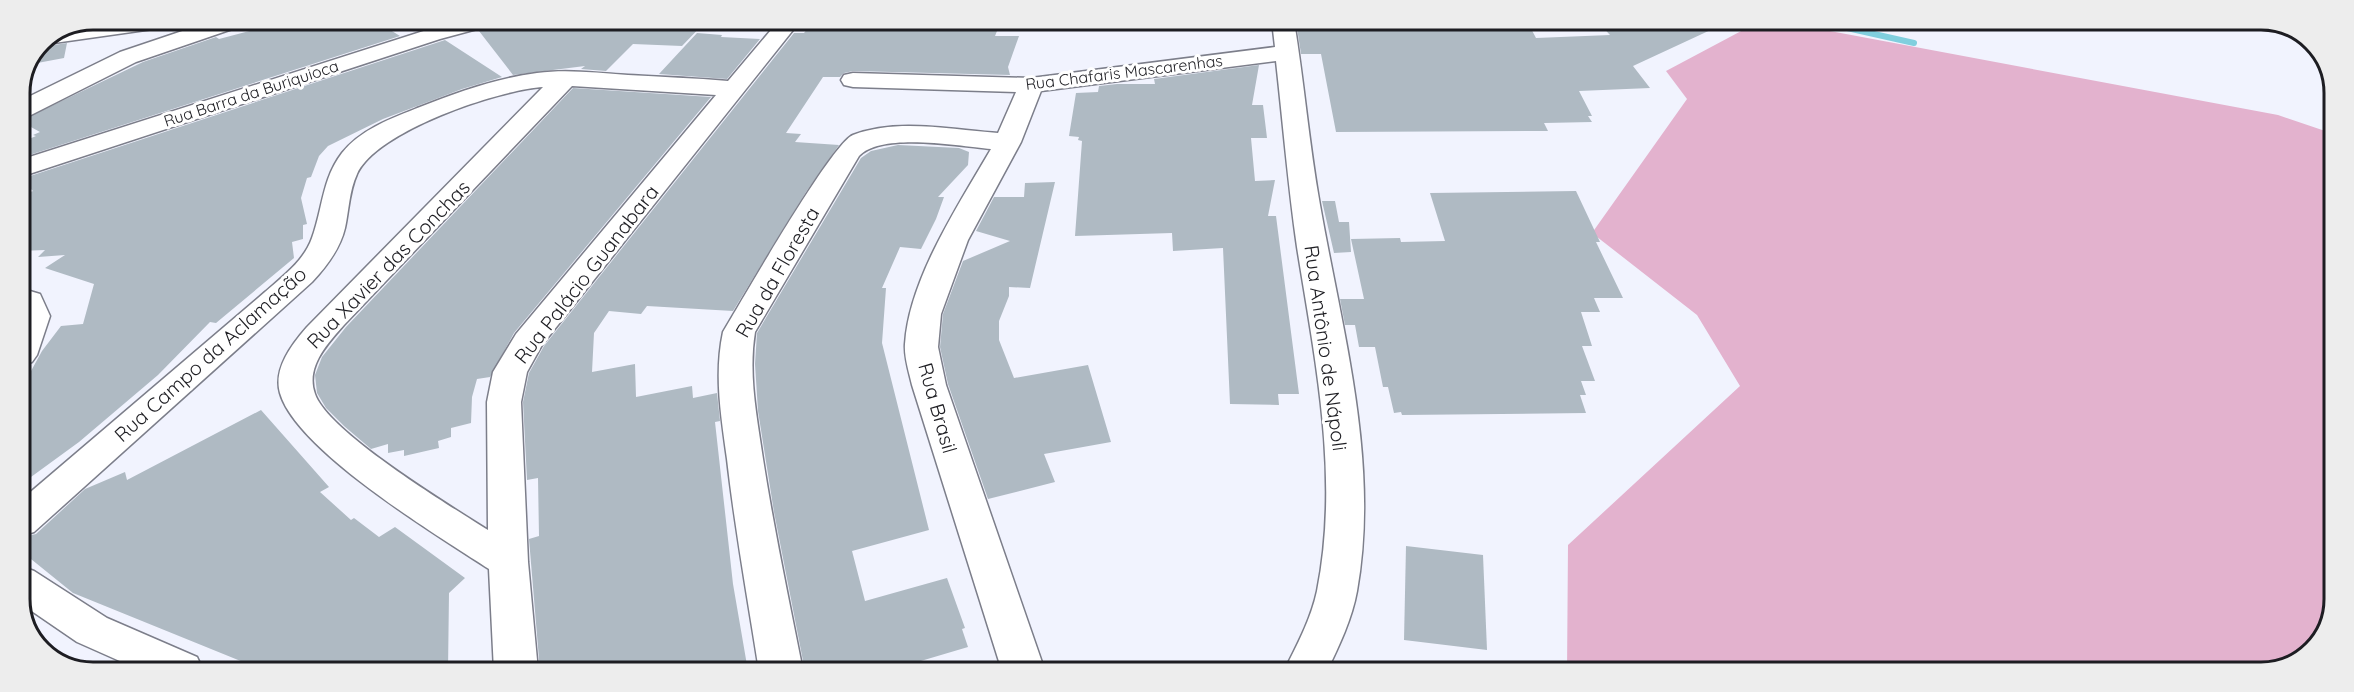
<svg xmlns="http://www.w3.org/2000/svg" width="2354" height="692" viewBox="0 0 2354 692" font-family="Quicksand,sans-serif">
  <rect width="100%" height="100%" fill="#f1f3fe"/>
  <polygon fill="#e3b2ce" points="1760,21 1776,21 2278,115 2334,134 2332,618 2306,657 2261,672 1567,672 1568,545 1740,386 1697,315 1592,233 1687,99 1666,71"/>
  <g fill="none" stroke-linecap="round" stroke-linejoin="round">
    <polyline stroke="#80cfde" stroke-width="6" points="1816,21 1914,43"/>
  </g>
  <g fill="#afbac3">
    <polygon points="292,20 374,20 400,36 20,158 20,143 36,136 33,135 40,132 20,121 143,62 216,37 219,39"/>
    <polygon points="503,20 707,20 682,46 633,44 606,71 581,69 585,66 513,75 479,31 493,27 497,21"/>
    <polygon points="864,20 1001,21 995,36 1019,36 1008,67 1010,75 853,71 844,73 840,77 823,77 786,133 801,134 795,142 839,145 806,192 733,311 647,306 641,314 609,311 594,333 592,372 635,364 636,397 692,386 693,398 717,393 720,421 715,422 733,584 748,671 540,671 529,539 539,536 538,478 527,480 523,402 529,373 544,346 794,33 804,33 808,28 856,31"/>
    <polygon points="1296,21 1527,21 1536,38 1610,35 1597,21 1730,21 1633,66 1650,88 1579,91 1592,116 1588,116 1592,122 1544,123 1548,131 1336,132 1321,54 1301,54"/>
    <polygon points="697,33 722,35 721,37 760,39 727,79 659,74"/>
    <polygon points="445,40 502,77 462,89 383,119 328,146 319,156 311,177 307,178 301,198 307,224 303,225 303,239 292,242 294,258 216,323 210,322 158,375 79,442 20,485 20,391 42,351 61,326 83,324 94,284 45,268 65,255 38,257 45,250 20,251 20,196 33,191 21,179"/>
    <polygon points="46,42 54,45 67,43 64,58 32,64 40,43"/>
    <polygon points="1259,65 1252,105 1263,105 1267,138 1251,138 1255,181 1275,180 1268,216 1276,216 1299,394 1278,394 1279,405 1230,404 1223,248 1173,251 1172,233 1075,236 1082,141 1078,140 1079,137 1069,136 1076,93 1098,92 1099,86 1117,84 1155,84 1154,79"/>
    <polygon points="573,88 711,97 514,333 490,377 477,379 472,397 471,423 451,428 451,437 438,441 439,448 404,456 404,450 388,453 388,444 371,449 344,426 326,408 317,393 315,375 322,357 346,327"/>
    <polygon points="898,145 959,148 969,152 968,165 938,197 944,197 936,219 921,249 900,247 882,288 886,288 882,343 929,530 852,551 865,601 947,578 965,628 962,629 968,647 887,671 805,671 774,512 758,411 755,364 757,333 861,158 871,151"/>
    <polygon points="1055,182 1030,288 1009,287 1009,296 999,321 999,340 1014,378 1088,365 1111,442 1044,454 1055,482 988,499 948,384 940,347 943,314 963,261 1010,241 976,231 994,197 1024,197 1025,183"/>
    <polygon points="1576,191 1600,242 1596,242 1623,298 1594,298 1600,312 1581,312 1592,346 1582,346 1595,381 1581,381 1586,395 1580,395 1586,413 1402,415 1401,412 1394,413 1388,387 1383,387 1375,347 1359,347 1355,325 1345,325 1340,299 1364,299 1351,239 1400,238 1401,242 1445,241 1430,193"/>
    <polygon points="1322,201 1335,201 1339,222 1349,222 1351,252 1334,253"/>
    <polygon points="261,410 329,487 320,492 351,520 354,518 379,537 395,527 465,578 449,593 448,670 263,670 73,593 26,555 23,537 36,534 85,489 125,472 127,480"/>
    <polygon points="1406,546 1483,555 1487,650 1404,640"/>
  </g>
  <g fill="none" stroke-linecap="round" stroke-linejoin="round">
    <defs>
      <g id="minor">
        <polygon points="122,20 178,20 175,25 167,27 54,43 45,39 78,26"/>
        <polygon points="215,20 247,20 244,25 136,62 29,116 20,119 20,101 120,52"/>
        <polygon points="458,20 495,20 492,25 440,39 20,177 20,160"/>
        <path d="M774,20H796L797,25L542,345L527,372L521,402L528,562L538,671H494L489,569C438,536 296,450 280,393C273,369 292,344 307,327L543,87C498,90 376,131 357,174C349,191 349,210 345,228C340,249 327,266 312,282L34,532L20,536V501L265,292C282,277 304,261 312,238C323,208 322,179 342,153C361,129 392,118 420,107C458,92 497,78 537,73C567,69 598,73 628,75C661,77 695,78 728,81L771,30L774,25ZM572,86L716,95L516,334L493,372L487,402L488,530C450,506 328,432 315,394C305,367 328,343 344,325Z"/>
        <path d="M1272,21H1294C1304,81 1309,144 1320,205C1342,331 1380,462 1357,591C1352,619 1339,646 1327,671H1284C1297,645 1311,619 1317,591C1340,477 1315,360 1297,247C1288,185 1283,123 1276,61L1041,91L1021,142L968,240L941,314L938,347L946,385L1045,671H1002L912,385C909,372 904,357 905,344C909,279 959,204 991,149C959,146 881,132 859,156L755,332C748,375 757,417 763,459C774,530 789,600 803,671H759C748,600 735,530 727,459C721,416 714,374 723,332C741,302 832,143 853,135C898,118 952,130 998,133L1016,92L853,87L844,85L841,80L844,75L853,73L1031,78L1275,47Z"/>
        <polygon points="20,288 40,294 50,316 37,355 32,362 20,366"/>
        <polygon points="20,566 34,571 107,618 197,657 203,670 140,670 77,642 20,603"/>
      </g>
    </defs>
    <use href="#minor" stroke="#7c7e8a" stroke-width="3"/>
    <use href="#minor" fill="#fff" fill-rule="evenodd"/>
  </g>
  <g text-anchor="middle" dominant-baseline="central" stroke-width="6" stroke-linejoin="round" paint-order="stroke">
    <g font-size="16" fill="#1d1d22" stroke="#fff">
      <text transform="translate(1124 72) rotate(-7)">Rua Chafaris Mascarenhas</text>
      <text transform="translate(251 93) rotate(-18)">Rua Barra da Buriquioca</text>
    </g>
    <g font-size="20" fill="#1d1d22" stroke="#fff">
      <text transform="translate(388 264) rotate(-46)">Rua Xavier das Conchas</text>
      <text transform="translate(777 272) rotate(-60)">Rua da Floresta</text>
      <text transform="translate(586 274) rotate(-52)">Rua Palácio Guanabara</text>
      <text transform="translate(1326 348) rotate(82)">Rua Antônio de Nápoli</text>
      <text transform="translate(210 354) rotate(-42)">Rua Campo da Aclamação</text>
      <text transform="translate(938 408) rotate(74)">Rua Brasil</text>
    </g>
  </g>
  <path d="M0 0H2354V692H0ZM93 30H2261A63 63 0 0 1 2324 93V599A63 63 0 0 1 2261 662H93A63 63 0 0 1 30 599V93A63 63 0 0 1 93 30Z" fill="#ededed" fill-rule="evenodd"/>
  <path fill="none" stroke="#1d1d22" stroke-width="3" d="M93 30H2261A63 63 0 0 1 2324 93V599A63 63 0 0 1 2261 662H93A63 63 0 0 1 30 599V93A63 63 0 0 1 93 30Z"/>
</svg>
